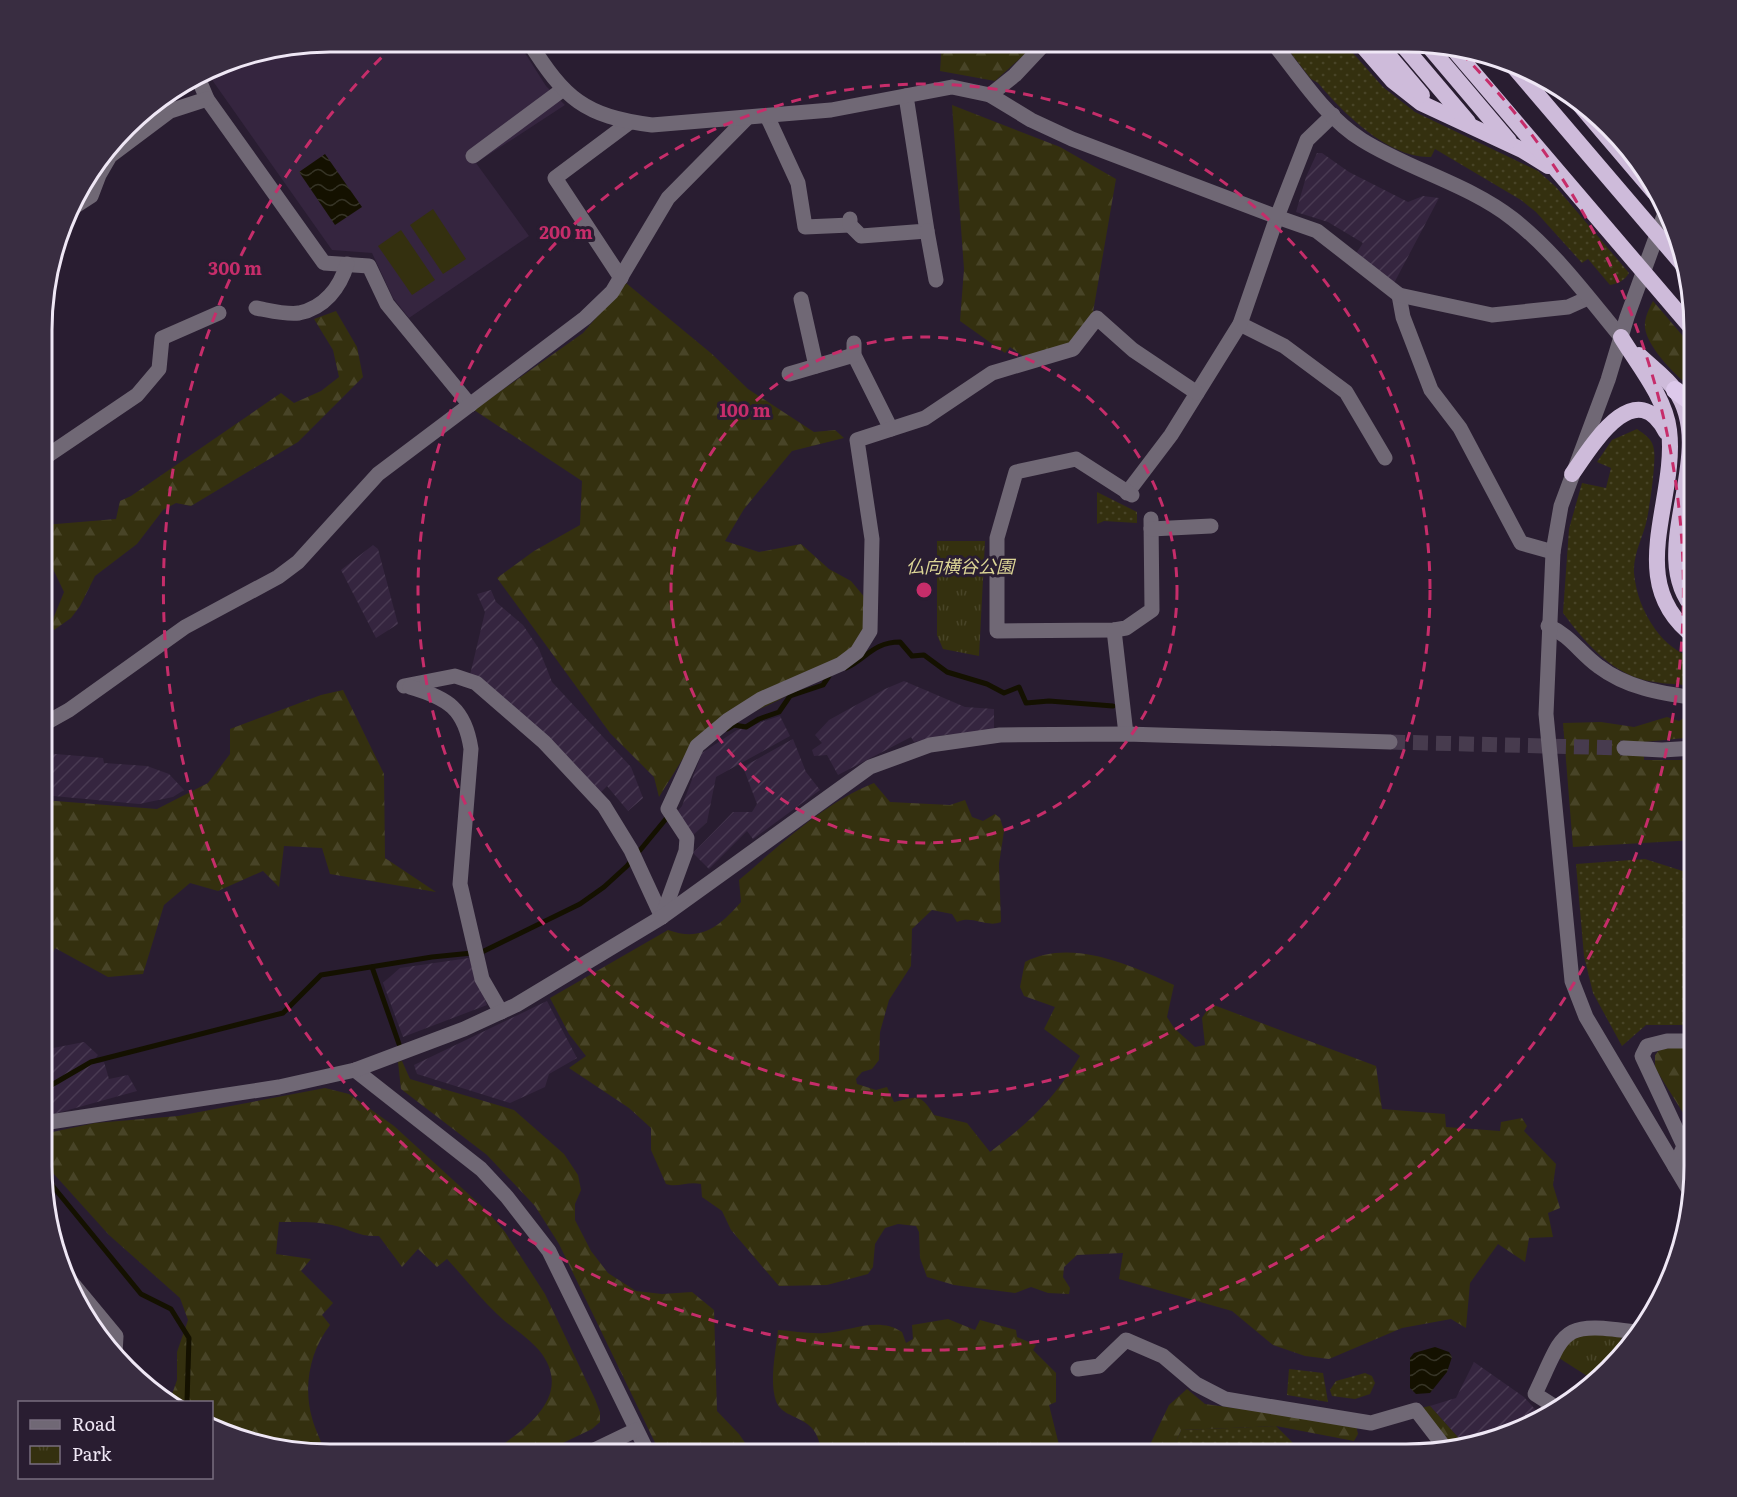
<svg xmlns="http://www.w3.org/2000/svg" width="1737" height="1497" viewBox="0 0 1737 1497" font-family="Literata,'Noto Sans JP',serif">
  <defs>
    <pattern id="industrial-furrows" width="10" height="10" patternUnits="userSpaceOnUse" patternTransform="scale(1.5)"><rect width="10" height="10" fill="#35253f"/><path d="M-1 1l2-2M0 10L10 0M9 11l2-2" fill="none" stroke="#493a52"/></pattern>
    <pattern id="grass-dots" width="8" height="8" patternUnits="userSpaceOnUse" patternTransform="scale(1.5)"><rect width="8" height="8" fill="#34300f"/><path d="M2 2h.1M6 6h.1" fill="none" stroke="#484427" stroke-width="1.8" stroke-linecap="round"/></pattern>
    <pattern id="forest-firs" width="22" height="20" patternUnits="userSpaceOnUse" patternTransform="scale(1.5)"><rect width="22" height="20" fill="#34300f"/><path d="M5 1l3.5 6h-7zM16 11l3.5 6h-7z" fill="#484427"/></pattern>
    <pattern id="park-tufts" width="24" height="20" patternUnits="userSpaceOnUse" patternTransform="scale(1.5)"><rect width="24" height="20" fill="#34300f"/><path d="M3 7l-1-3M5 7V3M7 7l1-3M15 17l-1-3M17 17v-4M19 17l1-3" fill="none" stroke="#484427"/></pattern>
    <pattern id="water-waves" width="16" height="10" patternUnits="userSpaceOnUse" patternTransform="scale(1.5)"><rect width="16" height="10" fill="#141100"/><path d="M0 5q4-4 8 0t8 0" fill="none" stroke="#363426"/></pattern>
  </defs>
  <rect width="100%" height="100%" fill="#291d31"/>
  <polygon fill="#35253f" points="331,42 518,42 546,86 565,105 476,163 529,236 409,318 393,298 372,253 332,250 210,77 209,74 238,57"/>
  <g fill="url(#industrial-furrows)">
    <polygon points="1317,153 1322,153 1349,172 1408,202 1423,196 1439,198 1393,285 1355,255 1363,243 1328,222 1296,212 1306,177"/>
    <polygon points="373,545 378,549 398,624 376,638 341,570"/>
    <polygon points="491,590 496,602 523,625 539,649 552,682 631,767 643,798 628,811 607,786 598,795 470,675 485,612 477,594"/>
    <polygon points="904,681 965,707 994,709 994,731 944,735 914,742 911,737 838,775 827,755 814,756 812,750 822,743 815,735 829,720 885,689"/>
    <polygon points="780,716 790,736 716,777 707,822 691,837 676,813 682,806 702,753 737,730"/>
    <polygon points="793,739 806,772 820,790 753,839 747,831 709,869 693,853 733,812 752,812 757,804 743,767"/>
    <polygon points="44,753 103,758 104,763 147,766 169,774 184,790 173,797 139,804 43,795"/>
    <polygon points="469,958 487,1005 403,1037 383,983 400,968"/>
    <polygon points="547,1001 577,1058 549,1074 545,1087 510,1103 417,1074 414,1065"/>
    <polygon points="84,1042 98,1055 91,1064 104,1062 109,1079 128,1075 137,1091 43,1117 43,1050"/>
    <polygon points="1474,1362 1524,1397 1543,1418 1534,1425 1464,1444 1430,1406 1456,1398"/>
  </g>
  <g fill="url(#grass-dots)">
    <path d="M1283,43H1344L1383,87L1415,112L1538,171L1556,187L1629,273C1624,281 1619,283 1610,285L1588,259L1582,263L1536,212L1521,200L1435,149L1431,157C1389,159 1343,113 1318,83L1311,79Z"/>
    <path d="M1637,429C1644,434 1653,439 1654,450C1656,463 1650,504 1647,519C1643,538 1633,553 1634,573C1636,594 1643,612 1655,629C1664,642 1679,654 1695,659V686C1678,684 1660,684 1644,680C1609,671 1583,640 1563,613L1569,529L1582,483L1606,488L1611,468L1597,462L1612,440Z"/>
    <polygon points="1097,492 1137,512 1137,523 1104,521 1097,524"/>
    <polygon points="1645,859 1689,873 1695,872 1695,1025 1646,1025 1622,1046 1593,993 1584,956 1576,864"/>
    <polygon points="1289,1369 1323,1373 1328,1402 1287,1395"/>
    <polygon points="1365,1373 1372,1376 1375,1383 1370,1394 1355,1399 1332,1396 1330,1390 1336,1381"/>
    <polygon points="1276,1426 1304,1454 1170,1455 1181,1430"/>
  </g>
  <g fill="url(#forest-firs)">
    <polygon points="942,42 1038,42 995,81 940,71"/>
    <polygon points="952,105 1060,147 1116,179 1092,318 1070,346 1027,359 1010,347 1005,353 960,321 964,269"/>
    <polygon points="626,283 712,354 748,389 814,432 835,430 844,438 792,451 744,509 725,541 759,552 801,544 829,569 851,581 872,606 866,636 812,681 779,700 695,739 659,797 654,777 610,733 497,578 534,551 580,525 582,481 474,410 583,333"/>
    <path d="M1653,301L1694,349V390C1678,378 1648,349 1645,328C1644,318 1649,309 1653,301Z"/>
    <polygon points="336,311 357,347 363,377 298,442 191,506 176,503 163,510 137,544 95,576 80,606 71,618 54,630 51,624 64,592 44,550 44,525 116,519 120,501 131,496 281,393 294,403 321,391 339,377 333,350 314,319"/>
    <polygon points="343,690 384,774 385,858 436,892 330,874 322,848 284,846 279,887 263,871 218,891 190,883 164,905 143,974 108,977 55,948 43,974 43,800 157,809 208,783 230,754 230,729 321,695"/>
    <polygon points="1695,711 1695,737 1644,742 1644,760 1695,760 1695,840 1573,847 1563,723 1601,722 1634,727 1667,717 1679,721"/>
    <path d="M874,783L890,802L950,805L965,800L972,817L983,821L995,814L1000,818L1004,831L999,864L1001,922C986,928 973,915 957,922L952,914L932,910L912,929L911,966L889,1000L880,1032L879,1060L872,1069L862,1072L856,1079L857,1084L876,1090L887,1087L894,1102C918,1096 920,1093 934,1115L967,1123L990,1152C1029,1123 1055,1098 1080,1056L1044,1029L1055,1007L1024,996L1020,987L1025,962C1071,938 1130,965 1174,985L1167,1017L1174,1028L1195,1047L1205,1045L1202,1018L1211,1004L1376,1066L1382,1109L1445,1114L1446,1127L1500,1131L1501,1122L1522,1118L1527,1126L1524,1131L1556,1164L1553,1185L1560,1208L1548,1213L1553,1237L1529,1238L1525,1262L1498,1244L1470,1283L1466,1328L1451,1319L1402,1328L1329,1359L1305,1356L1273,1345L1232,1311L1119,1279L1123,1253L1077,1255L1064,1267L1063,1277L1070,1288L1069,1294L1048,1293L1031,1287L1015,1293L954,1285L927,1277L920,1258L919,1232L916,1226L898,1224L885,1228L875,1244L873,1267L868,1274L827,1285L779,1286L731,1230L722,1211L702,1197L701,1184C688,1181 677,1188 666,1184L651,1150V1128L629,1108L569,1068L586,1056L569,1034L550,998L668,930C701,942 719,927 741,902L739,880C780,845 824,803 874,783Z"/>
    <polygon points="1695,1046 1695,1132 1655,1068 1655,1055 1660,1049"/>
    <polygon points="402,1061 410,1079 514,1110 564,1154 578,1175 581,1190 575,1204 575,1220 591,1251 608,1273 636,1291 662,1294 692,1292 714,1310 717,1411 739,1434 748,1447 766,1450 773,1455 661,1455 559,1244 535,1206 487,1155 401,1089 398,1062"/>
    <path d="M325,1088L349,1094L394,1126L487,1211L505,1232L545,1294L595,1399L600,1412V1422L592,1429L538,1455H488C520,1432 574,1400 542,1354C530,1338 510,1327 497,1314C479,1297 464,1277 447,1259L437,1267L418,1249L402,1267L379,1236C358,1237 351,1229 332,1225C315,1221 297,1222 279,1222L276,1254L311,1259L301,1271L333,1303L322,1315L330,1325C310,1351 303,1386 312,1418C315,1430 322,1442 325,1454L220,1433L212,1427V1402H175L170,1400L177,1380V1352L188,1320L180,1298L109,1235L43,1162V1134L95,1123L178,1116Z"/>
    <path d="M948,1319L975,1330L980,1320L1016,1330L1017,1337L1036,1345L1033,1350L1056,1373V1402L1049,1405L1059,1445L1058,1455H821C820,1412 784,1423 776,1401C769,1380 776,1352 778,1330C793,1331 809,1334 825,1333C851,1331 878,1316 902,1332L906,1343L913,1339L912,1325Z"/>
    <polygon points="1187,1389 1205,1404 1356,1425 1358,1434 1354,1441 1276,1426 1181,1430 1170,1455 1145,1455 1169,1405"/>
    <polygon points="1430,1406 1464,1444 1454,1447 1420,1408"/>
  </g>
  <g fill="url(#park-tufts)">
    <polygon points="937,541 985,541 979,656 943,649 937,635"/>
    <polygon points="1580,1333 1622,1337 1601,1377 1595,1381 1559,1358 1570,1339"/>
  </g>
  <g fill="#34300f">
    <polygon points="433,209 466,259 443,274 410,225"/>
    <polygon points="401,230 435,280 412,295 378,246"/>
  </g>
  <g fill="url(#water-waves)">
    <polygon points="325,154 362,207 335,225 299,172"/>
    <polygon points="1435,1347 1449,1352 1452,1357 1447,1372 1430,1393 1416,1394 1410,1388 1410,1358 1414,1353"/>
  </g>
  <g fill="none" stroke-linecap="round" stroke-linejoin="round">
    <g stroke="#141100" stroke-width="5">
      <path d="M846,668C866,659 873,642 900,642L912,656L924,655L947,672L987,684L1004,693L1019,687L1026,703L1049,701L1113,706"/>
      <polyline points="727,729 734,725 746,727 759,719 779,712 790,696 823,685 829,676"/>
      <polyline points="372,967 399,1044"/>
      <polyline points="43,1090 91,1062 283,1013 321,975 432,957 482,952 580,904 604,887 627,866 670,814"/>
      <polyline points="43,1183 51,1184 141,1294 171,1309 189,1338 187,1402"/>
    </g>
    <polyline stroke="#473b4e" stroke-width="15" stroke-dasharray="15 8" stroke-linecap="butt" points="1390,742 1624,748"/>
    <g stroke="#706875" stroke-width="15">
      <polyline points="199,80 207,99 324,263 369,266 387,304 470,405"/>
      <polyline points="990,95 1015,75 1046,42"/>
      <polyline points="767,116 798,183 805,227 850,225"/>
      <polyline points="473,156 562,90"/>
      <polyline points="74,207 91,196 99,175 110,156 170,111 207,99"/>
      <polyline points="850,219 850,225 861,236 927,231 906,96"/>
      <polyline points="927,231 936,280"/>
      <polyline points="621,278 555,178 630,122"/>
      <polyline points="1399,295 1403,317 1431,390 1460,428 1521,543 1553,552"/>
      <polyline points="801,299 816,366"/>
      <path d="M256,308C268,310 286,315 299,313C324,308 340,288 347,264"/>
      <polyline points="1240,324 1284,346 1346,392 1385,458"/>
      <polyline points="854,343 854,355 891,429"/>
      <polyline points="789,374 854,355"/>
      <polyline points="44,458 137,395 159,369 162,338 219,313"/>
      <polyline points="1127,493 1171,435 1240,324 1277,217 1317,231 1399,295 1492,315 1568,307 1588,298"/>
      <polyline points="1132,495 1076,459 1016,472 997,538 997,631 1114,630 1126,628 1152,610 1151,519"/>
      <polyline points="1151,529 1211,526"/>
      <path d="M1548,626C1570,635 1580,653 1598,666C1627,688 1660,693 1695,698"/>
      <polyline points="1114,630 1126,734"/>
      <polyline points="404,686 455,676 476,683 544,742 604,806 631,850 662,917"/>
      <path d="M410,687C448,698 465,709 471,749L460,884L482,979L501,1012"/>
      <polyline points="44,724 69,710 185,627 278,577 298,562 378,474 585,318 612,292 668,198 746,119"/>
      <polyline points="1624,748 1662,750 1695,748"/>
      <polyline points="662,917 686,851 687,838 668,809 697,746 728,720 761,699 841,664 857,652 870,631 872,539 857,440 925,418 992,373 1073,349 1097,318 1133,350 1197,393"/>
      <polyline points="355,1070 481,1169 507,1197 549,1251 649,1455"/>
      <polyline points="43,1123 279,1087 355,1070 464,1029 516,1005 662,917 870,767 930,745 1000,735 1126,734 1390,742"/>
      <polyline points="1675,1167 1684,1146 1642,1056 1647,1046 1667,1041 1695,1041"/>
      <polyline points="68,1278 116,1336 115,1354"/>
      <polyline points="1078,1369 1099,1366 1126,1340 1163,1356 1196,1384 1225,1399 1371,1423 1416,1410 1446,1449"/>
      <path d="M1557,1408L1535,1394C1566,1329 1559,1321 1636,1332"/>
      <polyline points="584,1455 636,1430"/>
    </g>
    <g stroke="#706875" stroke-width="15">
      <path d="M529,42C565,99 584,116 652,125L831,110L952,87L990,95L1031,120L1072,139L1277,217L1307,140L1333,115"/>
      <path d="M1273,43C1300,76 1325,117 1362,140C1410,170 1468,184 1513,219C1554,251 1588,297 1621,337"/>
      <polyline points="1666,210 1627,317 1608,380 1561,506 1553,552 1546,714 1572,981 1586,1017 1690,1192"/>
    </g>
    <g stroke="#cebbda" stroke-width="16">
      <polyline points="1360,43 1393,81 1421,103 1522,150 1548,166"/>
      <polyline points="1378,43 1422,95"/>
      <polyline points="1401,43 1468,122"/>
      <polyline points="1426,43 1509,141"/>
      <polyline points="1455,51 1694,331"/>
      <polyline points="1513,66 1683,265"/>
      <polyline points="1579,104 1654,192"/>
      <path d="M1621,337C1638,365 1665,397 1669,430C1678,501 1622,583 1695,637"/>
      <path d="M1639,355C1650,366 1666,377 1675,390C1720,454 1643,553 1695,610"/>
      <path d="M1572,474C1591,447 1635,373 1666,432"/>
    </g>
    <polyline stroke="#ddc9eb" stroke-width="18" points="1675,390 1694,404"/>
  </g>
  <g fill="none" stroke="#c62d6a" stroke-width="3" stroke-dasharray="10 8">
    <circle cx="924" cy="590" r="253"/>
    <circle cx="924" cy="590" r="506"/>
    <path d="M1461 53A760 760 0 1 1 396 43"/>
  </g>
  <g text-anchor="middle" dominant-baseline="central" stroke-width="6" stroke-linejoin="round" paint-order="stroke">
    <g font-size="18" font-style="italic" fill="#dbd495" stroke="#291d31">
      <text x="960" y="565">仏向横谷公園</text>
    </g>
  </g>
  <path d="M0 0H1737V1497H0ZM330 52H1406A278 278 0 0 1 1684 330V1166A278 278 0 0 1 1406 1444H330A278 278 0 0 1 52 1166V330A278 278 0 0 1 330 52Z" fill="#392d41" fill-rule="evenodd"/>
  <path fill="none" stroke="#efe7f5" stroke-width="3" d="M330 52H1406A278 278 0 0 1 1684 330V1166A278 278 0 0 1 1406 1444H330A278 278 0 0 1 52 1166V330A278 278 0 0 1 330 52Z"/>
  <circle cx="924" cy="590" r="9" fill="#c62d6a" stroke="#291d31" stroke-width="3"/>
  <g font-size="18" text-anchor="middle" font-weight="bold" fill="#c62d6a" stroke="#291d31" stroke-width="6" stroke-linejoin="round" paint-order="stroke">
    <text x="566" y="239">200 m</text>
    <text x="235" y="275">300 m</text>
    <text x="745" y="417">100 m</text>
  </g>
  <rect x="18" y="1401" width="195" height="78" fill="#291d31" stroke="#786e7f" stroke-width="1.5"/>
  <rect x="30" y="1420" width="30" height="9" fill="#706875" stroke="#786e7f" stroke-width="1.5"/>
  <text x="72" y="1431" font-size="18" fill="#efe7f5">Road</text>
  <rect x="30" y="1446" width="30" height="18" fill="url(#park-tufts)" stroke="#786e7f" stroke-width="1.5"/>
  <text x="72" y="1461" font-size="18" fill="#efe7f5">Park</text>
</svg>
